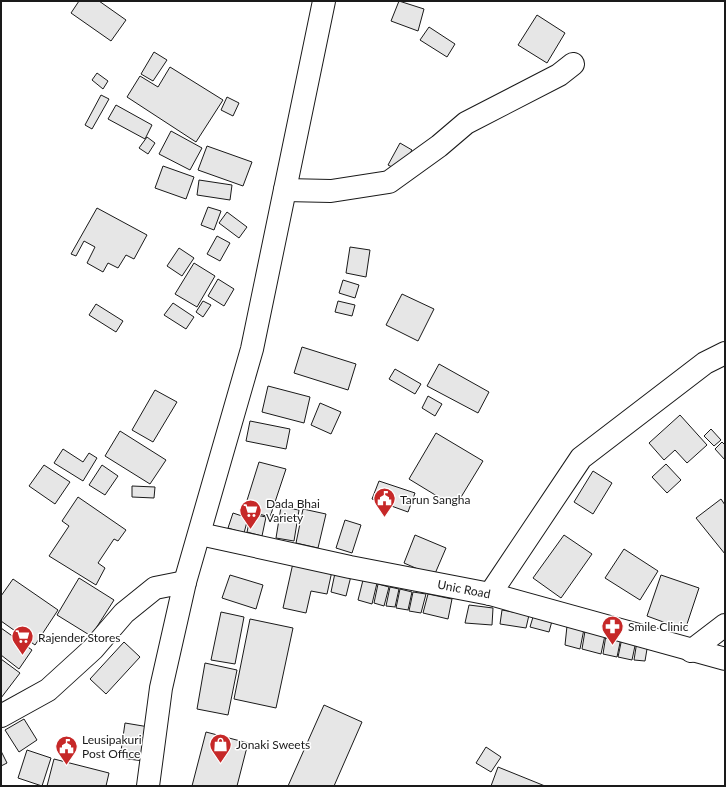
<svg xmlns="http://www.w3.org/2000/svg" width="726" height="787" viewBox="0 0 726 787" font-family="Lato,sans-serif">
  <rect width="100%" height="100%" fill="#fff"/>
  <g fill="#e6e6e6" stroke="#1a1a1a">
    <polygon points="79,1 99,1 126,20 111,41 71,13"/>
    <polygon points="399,1 424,9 418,31 391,21"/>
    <polygon points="537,15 565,33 547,63 518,45"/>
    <polygon points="429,27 455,44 447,57 420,40"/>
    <polygon points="154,52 167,60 153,81 141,74"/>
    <polygon points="170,67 223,100 196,142 127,97 140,76 158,87"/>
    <polygon points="97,73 108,81 103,89 92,80"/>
    <polygon points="101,95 109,99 92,129 85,125"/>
    <polygon points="227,97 239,103 233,116 221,110"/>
    <polygon points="116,105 152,125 145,139 108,119"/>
    <polygon points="171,131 202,148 190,170 159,154"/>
    <polygon points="147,137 155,143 148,154 139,148"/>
    <polygon points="400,143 412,150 400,171 388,165"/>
    <polygon points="207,146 252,162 243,186 198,170"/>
    <polygon points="163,166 194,177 186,199 155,188"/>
    <polygon points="199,180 232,185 230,200 197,195"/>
    <polygon points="208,207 221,211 214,230 201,225"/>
    <polygon points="97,208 147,235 134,259 126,255 118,268 108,263 103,272 87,263 95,247 84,241 76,256 71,254"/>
    <polygon points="227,212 247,227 239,238 219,223"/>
    <polygon points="217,236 230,243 220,261 207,254"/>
    <polygon points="350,247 370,250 366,277 346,273"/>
    <polygon points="179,248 194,258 182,276 167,266"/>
    <polygon points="194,263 215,276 197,307 175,294"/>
    <polygon points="218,279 234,289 224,306 208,296"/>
    <polygon points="343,280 359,285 355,298 339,293"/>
    <polygon points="402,294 434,309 418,341 386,325"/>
    <polygon points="203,301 211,305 203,317 196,312"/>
    <polygon points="338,301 355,305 352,316 335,312"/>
    <polygon points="173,303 194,317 186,329 164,315"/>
    <polygon points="96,304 123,321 116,332 89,315"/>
    <polygon points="302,347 356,364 348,390 294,373"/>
    <polygon points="439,364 489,392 478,413 427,386"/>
    <polygon points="395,369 421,384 415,394 389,379"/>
    <polygon points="268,386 310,397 304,423 262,412"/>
    <polygon points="155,390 177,402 153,442 132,430"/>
    <polygon points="428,396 442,404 435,416 422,408"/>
    <polygon points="320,403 341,412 331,434 311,425"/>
    <polygon points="680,415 707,445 687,463 675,450 664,460 649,443"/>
    <polygon points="250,421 290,429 286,449 246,441"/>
    <polygon points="711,429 721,440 714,446 704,436"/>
    <polygon points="120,431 166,460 150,484 105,456"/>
    <polygon points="436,433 483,461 455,507 409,479"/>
    <polygon points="722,442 725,445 725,460 715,449"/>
    <polygon points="63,449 83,462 89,453 97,458 83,481 54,463"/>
    <polygon points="259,462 286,469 270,517 244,510"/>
    <polygon points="666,464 681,480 667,493 652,477"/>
    <polygon points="44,465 70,482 55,504 29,486"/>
    <polygon points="102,465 118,476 105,495 89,485"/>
    <polygon points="593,471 612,483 593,514 574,502"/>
    <polygon points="379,481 415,493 408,512 372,499"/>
    <polygon points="132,486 155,487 154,498 132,497"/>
    <polygon points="78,497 126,530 118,541 114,539 98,563 105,568 96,585 49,556 69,526 62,521"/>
    <polygon points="721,499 725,505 725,554 696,518"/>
    <polygon points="281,507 299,510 294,541 276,538"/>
    <polygon points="303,509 326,514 318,548 296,543"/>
    <polygon points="233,513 248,518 244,533 228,528"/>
    <polygon points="251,514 266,517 262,536 247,532"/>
    <polygon points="345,520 361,525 352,553 336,548"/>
    <polygon points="415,535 446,548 434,576 404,563"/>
    <polygon points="564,535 592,554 561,598 533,578"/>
    <polygon points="624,549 658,571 640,600 605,578"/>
    <polygon points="293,563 332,571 327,594 311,591 306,613 283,608"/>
    <polygon points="335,573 351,576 346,596 331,592"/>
    <polygon points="230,575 263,585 256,609 222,598"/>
    <polygon points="661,575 699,588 685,630 647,616"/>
    <polygon points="79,578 114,600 91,636 57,615"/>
    <polygon points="13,579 58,610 35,645 1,621 1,596"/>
    <polygon points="363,580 377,583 372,604 358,600"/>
    <polygon points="378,584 389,587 384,606 374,603"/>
    <polygon points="390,587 399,589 395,607 386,606"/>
    <polygon points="400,589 412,592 408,610 396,608"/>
    <polygon points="413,592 426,594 421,613 409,611"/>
    <polygon points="428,594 452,599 448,619 423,613"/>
    <polygon points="469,605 493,608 492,625 465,623"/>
    <polygon points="502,610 529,615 526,628 500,624"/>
    <polygon points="221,612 244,617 235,664 211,660"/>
    <polygon points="533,617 552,621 549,632 530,627"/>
    <polygon points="250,619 293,628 276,708 234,699"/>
    <polygon points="567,626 584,629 580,649 565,645"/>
    <polygon points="1,628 32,650 19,669 1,655"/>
    <polygon points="585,631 605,635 601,654 582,649"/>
    <polygon points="606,635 621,638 617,657 603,654"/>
    <polygon points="622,638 636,641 632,660 618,657"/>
    <polygon points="637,641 648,643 645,661 634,660"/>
    <polygon points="124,642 140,657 106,694 90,679"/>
    <polygon points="1,659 20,673 1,698"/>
    <polygon points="205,663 237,670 228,715 197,709"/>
    <polygon points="324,705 362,722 334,786 288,786"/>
    <polygon points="24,719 37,740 19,752 5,730"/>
    <polygon points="125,723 149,727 144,761 120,758"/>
    <polygon points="206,732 248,743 237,786 192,786"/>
    <polygon points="486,747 501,757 491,772 476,763"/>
    <polygon points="27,750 51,758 42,786 18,778"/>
    <polygon points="1,751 7,763 1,766"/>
    <polygon points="54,759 109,773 106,786 47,786"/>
    <polygon points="498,767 545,786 491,786"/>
  </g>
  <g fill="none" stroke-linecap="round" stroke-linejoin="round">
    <defs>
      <g id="minor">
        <polyline points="285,190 331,191 389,182 439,146 466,123 559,75 573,64"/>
        <polyline points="490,594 581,458 705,363 725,353"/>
        <polyline points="691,651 725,625"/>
      </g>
      <polyline id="tertiary" points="1,716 48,690 93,649 124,613 155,588 185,582"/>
      <polyline id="secondary" points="200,534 350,567 490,594 725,659"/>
      <polyline id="primary" points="148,786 161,688 185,582 252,349 324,1"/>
    </defs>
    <use href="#minor" stroke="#1a1a1a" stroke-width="24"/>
    <use href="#tertiary" stroke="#1a1a1a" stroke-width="24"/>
    <use href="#secondary" stroke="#1a1a1a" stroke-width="24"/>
    <use href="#primary" stroke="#1a1a1a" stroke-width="24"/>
    <use href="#minor" stroke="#fff" stroke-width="22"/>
    <use href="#tertiary" stroke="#fff" stroke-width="22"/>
    <use href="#secondary" stroke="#fff" stroke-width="22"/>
    <use href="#primary" stroke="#fff" stroke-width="22"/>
  </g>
  <defs>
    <symbol id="civic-pin" viewBox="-11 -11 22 30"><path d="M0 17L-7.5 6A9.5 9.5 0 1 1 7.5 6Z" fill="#c62828" stroke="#fff"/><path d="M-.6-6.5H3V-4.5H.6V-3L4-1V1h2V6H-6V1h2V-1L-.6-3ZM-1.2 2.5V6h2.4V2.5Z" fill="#fff"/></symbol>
    <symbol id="supermarket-pin" viewBox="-11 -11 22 30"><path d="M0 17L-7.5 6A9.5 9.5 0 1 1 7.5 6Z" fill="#c62828" stroke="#fff"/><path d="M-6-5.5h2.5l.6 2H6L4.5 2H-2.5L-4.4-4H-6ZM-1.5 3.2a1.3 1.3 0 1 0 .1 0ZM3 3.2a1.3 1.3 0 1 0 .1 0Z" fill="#fff"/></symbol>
    <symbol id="pharmacy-pin" viewBox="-11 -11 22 30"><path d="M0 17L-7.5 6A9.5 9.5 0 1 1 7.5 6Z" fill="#c62828" stroke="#fff"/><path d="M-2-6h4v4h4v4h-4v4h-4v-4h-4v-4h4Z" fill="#fff"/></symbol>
    <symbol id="shop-pin" viewBox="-11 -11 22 30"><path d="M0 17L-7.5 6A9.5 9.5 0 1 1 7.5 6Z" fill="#c62828" stroke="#fff"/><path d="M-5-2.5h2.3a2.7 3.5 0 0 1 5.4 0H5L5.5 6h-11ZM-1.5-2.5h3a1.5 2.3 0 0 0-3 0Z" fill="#fff"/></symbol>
  </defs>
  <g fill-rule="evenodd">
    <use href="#civic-pin" x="372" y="486" width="25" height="34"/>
    <use href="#supermarket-pin" x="238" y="498" width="25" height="34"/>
    <use href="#pharmacy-pin" x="600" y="614" width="25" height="34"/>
    <use href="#supermarket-pin" x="10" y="624" width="25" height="34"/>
    <use href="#shop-pin" x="208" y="732" width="25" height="34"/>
    <use href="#civic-pin" x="54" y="734" width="25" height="34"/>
  </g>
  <g text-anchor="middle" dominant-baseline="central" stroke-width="3" stroke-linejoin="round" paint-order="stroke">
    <g font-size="12" fill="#1a1a1a" stroke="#fff" text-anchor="start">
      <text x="400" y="499">Tarun Sangha</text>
      <text x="266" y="503">Dada Bhai<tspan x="266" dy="14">Variety</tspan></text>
      <text x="628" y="626">Smile Clinic</text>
      <text x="38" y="637">Rajender Stores</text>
      <text x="82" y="739">Leusipakuri<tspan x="82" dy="14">Post Office</tspan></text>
      <text x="236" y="744">Jonaki Sweets</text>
    </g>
    <g font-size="12" fill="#1a1a1a" stroke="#fff">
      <text transform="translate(464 589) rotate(11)">Unic Road</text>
    </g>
  </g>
  <rect width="726" height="787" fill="none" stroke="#1a1a1a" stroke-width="4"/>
</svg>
